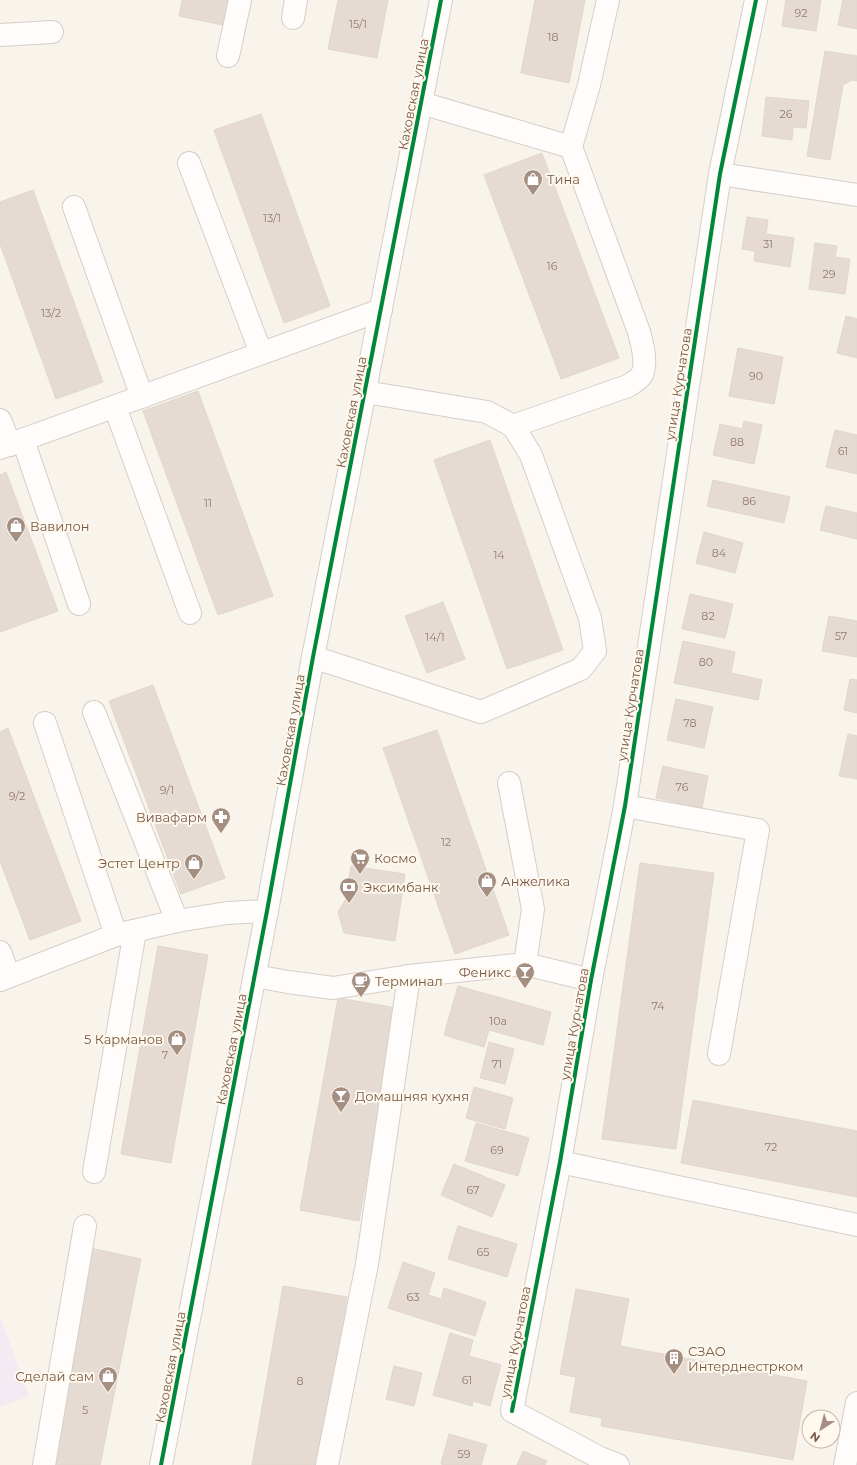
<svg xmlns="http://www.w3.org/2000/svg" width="857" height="1465" viewBox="0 0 857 1465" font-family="Montserrat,sans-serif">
  <rect width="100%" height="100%" fill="#f8f3eb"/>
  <polygon fill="#f4eaf3" points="0,1316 29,1396 0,1407"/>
  <g fill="#e5dbd2" stroke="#e1d6cd">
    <polygon points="182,0 233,0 228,26 179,16"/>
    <polygon points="338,0 388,0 377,58 328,49"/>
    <polygon points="535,0 585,0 569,83 521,73"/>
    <polygon points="786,0 821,0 816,31 782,26"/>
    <polygon points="843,0 857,0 857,29 838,25"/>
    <polygon points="825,51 857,56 857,81 852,80 843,85 830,160 807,156"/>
    <polygon points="766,97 809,101 806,128 793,127 792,140 762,136"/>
    <polygon points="261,114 330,306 284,323 214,130"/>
    <polygon points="542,153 619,358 561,379 484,175"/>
    <polygon points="33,190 103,382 56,399 0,244 0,202"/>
    <polygon points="747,217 768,220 766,234 794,238 790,267 754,261 755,251 742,249"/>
    <polygon points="815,243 837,246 835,257 850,259 845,294 809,289"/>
    <polygon points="846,316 857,319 857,358 837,353"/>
    <polygon points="738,348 783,357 774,404 729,396"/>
    <polygon points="198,391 273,596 218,615 143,411"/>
    <polygon points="744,421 762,425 754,464 713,455 720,424 742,429"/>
    <polygon points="835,430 857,435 857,474 826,467"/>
    <polygon points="490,440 563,650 507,669 434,460"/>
    <polygon points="6,472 58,611 0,632 0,475"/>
    <polygon points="713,480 790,497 784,523 707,506"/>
    <polygon points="826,506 857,513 857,539 820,530"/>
    <polygon points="704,532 743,543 735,573 696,563"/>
    <polygon points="690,594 733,604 725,638 682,629"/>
    <polygon points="443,602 465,659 427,673 405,616"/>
    <polygon points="829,616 857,621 857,657 822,651"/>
    <polygon points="683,641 735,652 731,673 762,680 758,700 674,683"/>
    <polygon points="850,679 857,680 857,713 844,710"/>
    <polygon points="153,685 225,878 181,894 109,701"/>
    <polygon points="676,699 713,707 704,748 667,740"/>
    <polygon points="8,728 81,921 30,940 0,861 0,732"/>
    <polygon points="437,730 509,935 455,954 383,748"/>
    <polygon points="848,734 857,736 857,779 839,776"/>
    <polygon points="663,766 708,776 702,808 656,798"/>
    <polygon points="640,863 714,873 676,1149 602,1139"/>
    <polygon points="351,866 405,874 395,941 344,933 338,912 346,899"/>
    <polygon points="158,946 208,955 171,1163 121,1154"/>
    <polygon points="458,986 551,1012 543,1045 489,1030 484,1047 444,1035"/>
    <polygon points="338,998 397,1008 359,1221 300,1210"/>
    <polygon points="489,1042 514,1049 505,1084 480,1078"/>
    <polygon points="474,1087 513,1098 505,1129 466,1118"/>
    <polygon points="693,1100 857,1131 857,1197 681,1163"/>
    <polygon points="476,1123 529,1138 518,1176 465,1161"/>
    <polygon points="454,1164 505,1185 492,1217 441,1195"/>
    <polygon points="458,1226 517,1244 507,1277 448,1259"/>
    <polygon points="90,1248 141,1259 100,1465 48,1465"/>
    <polygon points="403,1262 435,1273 428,1295 441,1299 444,1288 486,1302 475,1336 388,1308"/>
    <polygon points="283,1286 347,1297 319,1465 252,1465"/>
    <polygon points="576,1289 629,1299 620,1346 807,1381 793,1460 601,1426 602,1418 570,1412 576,1377 560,1374"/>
    <polygon points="450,1333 473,1340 469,1356 501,1365 490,1406 473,1401 472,1406 433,1395"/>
    <polygon points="394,1366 422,1373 414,1406 386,1399"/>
    <polygon points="449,1434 487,1445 481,1465 445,1465 441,1464"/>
    <polygon points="523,1451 547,1461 545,1465 517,1465"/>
  </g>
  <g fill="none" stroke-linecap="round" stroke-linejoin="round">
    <defs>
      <g id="minor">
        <polyline points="293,18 296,0"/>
        <polyline points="0,35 52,32"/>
        <polyline points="228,56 240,0"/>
        <path d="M421,103L571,147L639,332C642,343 648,366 641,376C638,380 632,383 628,386L513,426"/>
        <polyline points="571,147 589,85 608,0"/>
        <polyline points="189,163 261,353"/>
        <polyline points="720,174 857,195"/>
        <polyline points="74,207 142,397"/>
        <polyline points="115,407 190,613"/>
        <polyline points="0,420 10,445"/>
        <polyline points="23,440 79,604"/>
        <polyline points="0,448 381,310"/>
        <polyline points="313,657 481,712 581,669 595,651 590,618 531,455 513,426 487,412 365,392"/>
        <polyline points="94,712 177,921"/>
        <polyline points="45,723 116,935"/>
        <polyline points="509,783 533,909 525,964"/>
        <polyline points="625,806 758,830 719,1054"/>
        <polyline points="0,952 9,976"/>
        <polyline points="255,976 288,982 333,988 409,976 525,964 591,980"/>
        <polyline points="0,980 116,935 177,921 227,913 267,911"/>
        <polyline points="560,1162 857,1225"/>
        <polyline points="94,1172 135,931"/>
        <polyline points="44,1465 85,1226"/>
        <polyline points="161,1465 267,911 313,657 441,0"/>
        <polyline points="327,1465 367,1264 409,976"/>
        <polyline points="618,1465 600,1458 512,1411 560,1162 591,980 625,806 720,174 756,0"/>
        <polyline points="845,1465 857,1403"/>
      </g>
    </defs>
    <use href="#minor" stroke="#d6cec8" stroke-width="24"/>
    <use href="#minor" stroke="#fefdfc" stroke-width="22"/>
    <defs>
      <g id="cycleway">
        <polyline points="512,1411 560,1162 591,980 625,806 720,174 756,0"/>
        <polyline points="161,1465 267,911 313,657 441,0"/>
      </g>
    </defs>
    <use href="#cycleway" stroke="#fff8ed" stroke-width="6"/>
    <use href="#cycleway" stroke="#00873e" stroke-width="4"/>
  </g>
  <defs>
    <symbol id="shop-pin" viewBox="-11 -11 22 30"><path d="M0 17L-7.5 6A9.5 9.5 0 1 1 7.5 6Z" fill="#a58f82" stroke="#fff8ed"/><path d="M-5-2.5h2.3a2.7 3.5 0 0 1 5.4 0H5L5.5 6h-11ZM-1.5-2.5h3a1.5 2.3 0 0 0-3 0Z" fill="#fff"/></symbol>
    <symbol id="pharmacy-pin" viewBox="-11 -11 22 30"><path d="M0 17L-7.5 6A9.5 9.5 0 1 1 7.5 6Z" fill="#a58f82" stroke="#fff8ed"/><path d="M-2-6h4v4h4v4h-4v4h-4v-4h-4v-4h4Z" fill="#fff"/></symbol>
    <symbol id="supermarket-pin" viewBox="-11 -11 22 30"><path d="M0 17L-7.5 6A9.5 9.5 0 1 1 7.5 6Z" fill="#a58f82" stroke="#fff8ed"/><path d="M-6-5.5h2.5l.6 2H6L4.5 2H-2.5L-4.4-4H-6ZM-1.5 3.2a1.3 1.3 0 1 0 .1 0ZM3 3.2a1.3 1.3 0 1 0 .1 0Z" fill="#fff"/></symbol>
    <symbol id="bank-pin" viewBox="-11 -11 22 30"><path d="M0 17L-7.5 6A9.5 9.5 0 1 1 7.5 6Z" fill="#a58f82" stroke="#fff8ed"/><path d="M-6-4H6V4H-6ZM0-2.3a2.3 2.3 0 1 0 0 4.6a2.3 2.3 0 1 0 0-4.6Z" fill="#fff"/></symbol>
    <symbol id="bar-pin" viewBox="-11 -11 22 30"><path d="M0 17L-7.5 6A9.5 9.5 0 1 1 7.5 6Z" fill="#a58f82" stroke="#fff8ed"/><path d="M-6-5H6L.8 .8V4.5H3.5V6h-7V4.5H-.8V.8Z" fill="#fff"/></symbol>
    <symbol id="cafe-pin" viewBox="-11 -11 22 30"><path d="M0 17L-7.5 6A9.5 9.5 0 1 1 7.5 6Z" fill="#a58f82" stroke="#fff8ed"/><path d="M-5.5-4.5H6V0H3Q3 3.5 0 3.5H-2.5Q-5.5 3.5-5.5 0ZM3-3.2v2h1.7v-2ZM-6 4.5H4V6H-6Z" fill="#fff"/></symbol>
    <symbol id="building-pin" viewBox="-11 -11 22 30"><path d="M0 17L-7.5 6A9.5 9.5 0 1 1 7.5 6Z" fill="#a58f82" stroke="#fff8ed"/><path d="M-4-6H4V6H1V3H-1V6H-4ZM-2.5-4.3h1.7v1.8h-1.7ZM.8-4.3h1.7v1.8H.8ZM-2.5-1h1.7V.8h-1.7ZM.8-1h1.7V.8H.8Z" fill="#fff"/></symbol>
  </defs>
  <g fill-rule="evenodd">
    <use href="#shop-pin" x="522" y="168" width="22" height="30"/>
    <use href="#shop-pin" x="5" y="515" width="22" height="30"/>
    <use href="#pharmacy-pin" x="210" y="806" width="22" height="30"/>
    <use href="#supermarket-pin" x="349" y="847" width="22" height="30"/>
    <use href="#shop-pin" x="183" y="852" width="22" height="30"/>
    <use href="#shop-pin" x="476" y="870" width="22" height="30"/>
    <use href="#bank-pin" x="338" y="876" width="22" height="30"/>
    <use href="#bar-pin" x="514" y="961" width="22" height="30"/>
    <use href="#cafe-pin" x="350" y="970" width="22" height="30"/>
    <use href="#shop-pin" x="166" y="1028" width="22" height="30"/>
    <use href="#bar-pin" x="330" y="1085" width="22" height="30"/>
    <use href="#building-pin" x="663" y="1347" width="22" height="30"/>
    <use href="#shop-pin" x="97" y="1365" width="22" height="30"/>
  </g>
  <g text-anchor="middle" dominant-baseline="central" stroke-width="4" stroke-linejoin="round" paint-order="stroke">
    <g font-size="11" fill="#957c6e">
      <text x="801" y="13">92</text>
      <text x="358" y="24">15/1</text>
      <text x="553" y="37">18</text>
      <text x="786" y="114">26</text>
      <text x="272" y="218">13/1</text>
      <text x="768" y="244">31</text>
      <text x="552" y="266">16</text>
      <text x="829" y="274">29</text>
      <text x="51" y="313">13/2</text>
      <text x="756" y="376">90</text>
      <text x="737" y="442">88</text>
      <text x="843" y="451">61</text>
      <text x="749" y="501">86</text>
      <text x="208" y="503">11</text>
      <text x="719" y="553">84</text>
      <text x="499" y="555">14</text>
      <text x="708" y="616">82</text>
      <text x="841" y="636">57</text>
      <text x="435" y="637">14/1</text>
      <text x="706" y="662">80</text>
      <text x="690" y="723">78</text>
      <text x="682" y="787">76</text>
      <text x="167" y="790">9/1</text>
      <text x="17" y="796">9/2</text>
      <text x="446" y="842">12</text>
      <text x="658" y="1006">74</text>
      <text x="498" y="1021">10а</text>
      <text x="165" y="1055">7</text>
      <text x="497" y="1064">71</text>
      <text x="771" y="1147">72</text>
      <text x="497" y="1150">69</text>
      <text x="473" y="1190">67</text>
      <text x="483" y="1252">65</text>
      <text x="413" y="1297">63</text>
      <text x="467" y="1380">61</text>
      <text x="300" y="1381">8</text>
      <text x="85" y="1410">5</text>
      <text x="464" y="1454">59</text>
    </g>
    <g font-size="13" fill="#785949" stroke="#fff8ed">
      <text transform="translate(413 94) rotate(-79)">Каховская улица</text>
      <text transform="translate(678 384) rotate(-81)">улица Курчатова</text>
      <text transform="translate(351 412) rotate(-79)">Каховская улица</text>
      <text transform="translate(630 705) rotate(-81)">улица Курчатова</text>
      <text transform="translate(290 730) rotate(-80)">Каховская улица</text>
      <text transform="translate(574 1024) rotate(-80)">улица Курчатова</text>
      <text transform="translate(231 1049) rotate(-79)">Каховская улица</text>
      <text transform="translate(515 1342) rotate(-79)">улица Курчатова</text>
      <text transform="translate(170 1367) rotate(-79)">Каховская улица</text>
    </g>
    <g font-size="13" fill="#785949" stroke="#fff8ed" text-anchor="start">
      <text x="547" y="179">Тина</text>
      <text x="30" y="526">Вавилон</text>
      <text x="207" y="817" text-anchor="end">Вивафарм</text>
      <text x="374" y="858">Космо</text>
      <text x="180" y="863" text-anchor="end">Эстет Центр</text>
      <text x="501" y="881">Анжелика</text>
      <text x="363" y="887">Эксимбанк</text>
      <text x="511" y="972" text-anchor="end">Феникс</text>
      <text x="375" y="981">Терминал</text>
      <text x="163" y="1039" text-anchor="end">5 Карманов</text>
      <text x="355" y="1096">Домашняя кухня</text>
      <text x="688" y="1351">СЗАО<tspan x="688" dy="15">Интерднестрком</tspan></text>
      <text x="94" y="1376" text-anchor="end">Сделай сам</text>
    </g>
  </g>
  <g transform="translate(821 1429) rotate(216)"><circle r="19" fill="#fff8ed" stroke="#c9b8ab"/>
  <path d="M0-3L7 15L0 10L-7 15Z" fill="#a58f82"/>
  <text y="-6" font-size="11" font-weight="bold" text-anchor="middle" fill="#785949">N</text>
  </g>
</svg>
